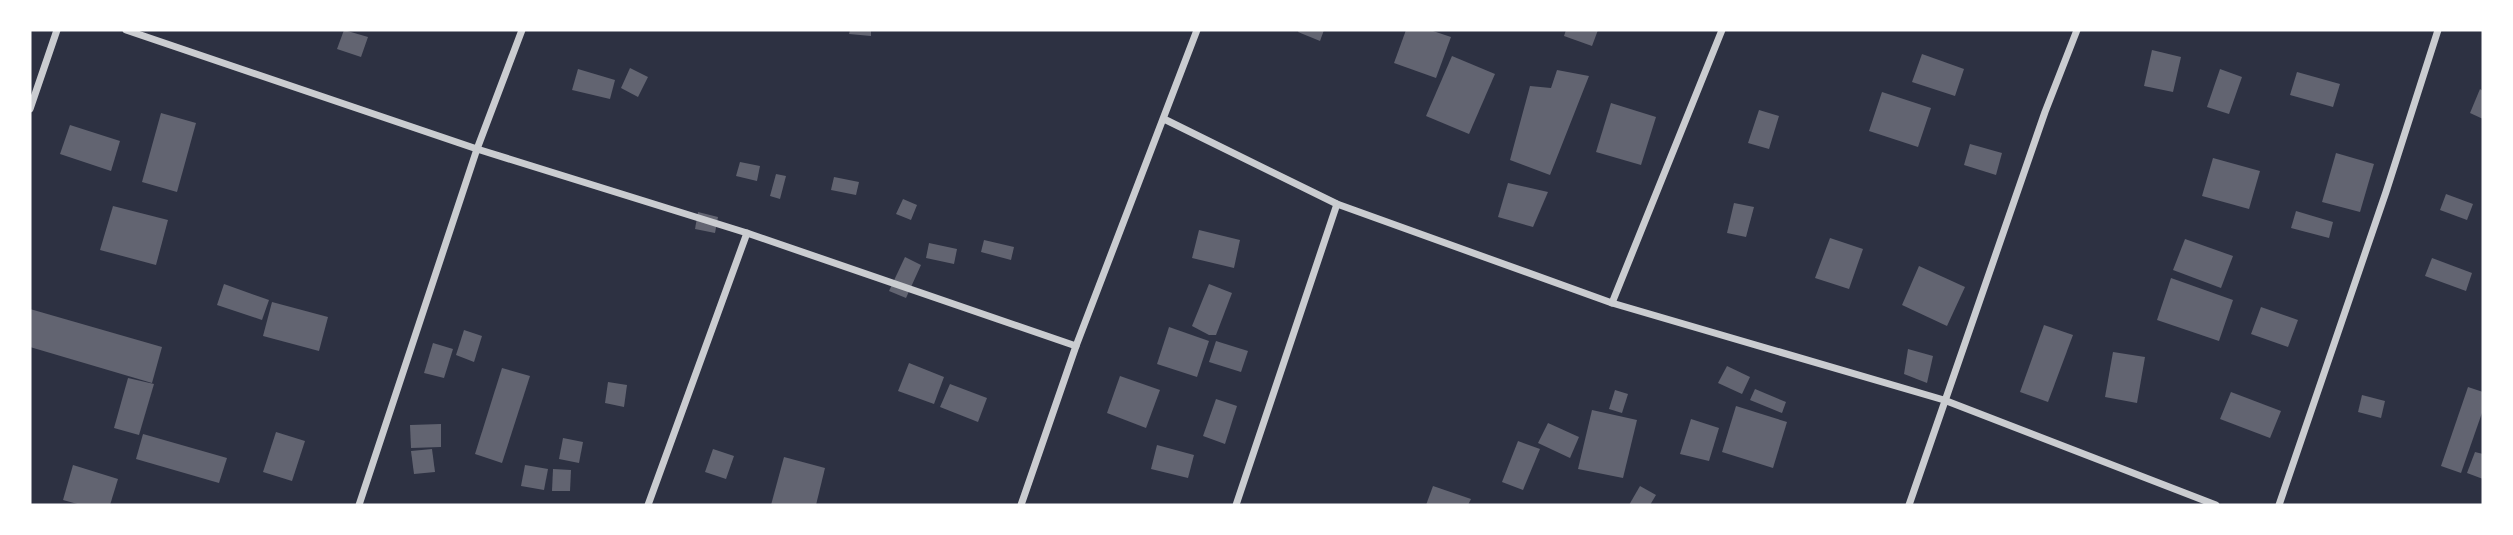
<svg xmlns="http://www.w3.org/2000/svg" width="2513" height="535" viewBox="0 0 2513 535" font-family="Roboto,sans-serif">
  <rect width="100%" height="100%" fill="#2d3142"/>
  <g fill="#626471">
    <polygon points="344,30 368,37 361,57 337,49"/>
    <polygon points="850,30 871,30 871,36 849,34"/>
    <polygon points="1299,30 1324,30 1320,41 1298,32"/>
    <polygon points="1406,30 1430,30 1451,37 1436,78 1394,63"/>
    <polygon points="1566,30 1598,30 1592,46 1564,36"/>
    <polygon points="2152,50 2181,57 2173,92 2144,86"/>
    <polygon points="1922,54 1964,69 1955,96 1912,82"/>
    <polygon points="1452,56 1495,74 1469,134 1426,116"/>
    <polygon points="630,68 648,77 638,97 621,88"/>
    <polygon points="578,69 615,80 610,99 572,90"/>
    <polygon points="2220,69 2242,77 2229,114 2207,107"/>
    <polygon points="1557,70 1589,76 1550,175 1510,160 1530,86 1551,88"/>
    <polygon points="2297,72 2340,84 2333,107 2290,95"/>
    <polygon points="2480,89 2483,91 2483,119 2470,113"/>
    <polygon points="1882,92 1931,108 1918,147 1869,131"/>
    <polygon points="1611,103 1656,117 1641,165 1596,152"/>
    <polygon points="1759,110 1779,116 1769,149 1748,143"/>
    <polygon points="161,113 196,123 177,192 142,182"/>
    <polygon points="70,125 120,141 111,171 60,154"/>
    <polygon points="1970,144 2002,153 1996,175 1964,165"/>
    <polygon points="2336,153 2374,164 2360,212 2322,202"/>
    <polygon points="2213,158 2260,171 2249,209 2202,196"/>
    <polygon points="740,162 760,166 757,181 736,176"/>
    <polygon points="776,174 786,176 780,199 770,196"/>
    <polygon points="834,177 859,182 856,195 831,190"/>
    <polygon points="1508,183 1548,192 1533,227 1498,217"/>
    <polygon points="2446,194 2473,204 2467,220 2440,210"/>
    <polygon points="903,199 917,205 911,220 896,214"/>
    <polygon points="1734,203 1754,207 1746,237 1727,233"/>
    <polygon points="113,206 168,220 156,265 100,250"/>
    <polygon points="2296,211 2333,222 2329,238 2291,228"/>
    <polygon points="698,212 718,217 715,233 695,229"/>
    <polygon points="1199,230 1240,240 1234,268 1192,258"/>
    <polygon points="1830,238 1863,249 1849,289 1815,278"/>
    <polygon points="2185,239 2233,256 2221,288 2173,270"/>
    <polygon points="984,240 1014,247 1011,260 981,252"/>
    <polygon points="929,243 957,249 954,264 926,258"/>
    <polygon points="905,257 921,265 906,298 889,291"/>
    <polygon points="2432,258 2472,273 2466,291 2425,276"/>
    <polygon points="1919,266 1965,287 1947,326 1902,305"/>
    <polygon points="2171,278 2233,300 2219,341 2157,320"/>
    <polygon points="224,284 269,300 262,320 217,305"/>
    <polygon points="1209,284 1232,293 1216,335 1209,335 1192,326"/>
    <polygon points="272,302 328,317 319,351 263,336"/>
    <polygon points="2261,307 2298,320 2288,347 2251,334"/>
    <polygon points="30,309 162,347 152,383 30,347"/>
    <polygon points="2044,325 2073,335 2048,402 2020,392"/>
    <polygon points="1169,327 1209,341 1197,377 1157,364"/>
    <polygon points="464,330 482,336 474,362 456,355"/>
    <polygon points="1216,341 1248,351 1241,372 1209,362"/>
    <polygon points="433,343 453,349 444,378 424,373"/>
    <polygon points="1908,349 1933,356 1927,383 1904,374"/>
    <polygon points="2113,352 2145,357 2137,403 2105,397"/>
    <polygon points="909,363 944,377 934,404 898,391"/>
    <polygon points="1727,366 1750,377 1742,394 1718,383"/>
    <polygon points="502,368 530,376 502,463 475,454"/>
    <polygon points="1120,376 1160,390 1146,428 1107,413"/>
    <polygon points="128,378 154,384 139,435 114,428"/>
    <polygon points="608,382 627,385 624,407 605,403"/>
    <polygon points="950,384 987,398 978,422 940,407"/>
    <polygon points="2468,387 2483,392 2483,410 2461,473 2441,466"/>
    <polygon points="1755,389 1786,402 1782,413 1750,400"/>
    <polygon points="1615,390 1628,394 1622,413 1609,409"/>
    <polygon points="2231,392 2281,411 2270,438 2220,419"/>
    <polygon points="2362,395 2385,401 2381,418 2358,412"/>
    <polygon points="1216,399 1237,406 1225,444 1203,436"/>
    <polygon points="1736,406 1787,422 1773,468 1722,452"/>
    <polygon points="1592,410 1637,420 1623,478 1578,469"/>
    <polygon points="1691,419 1719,428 1709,461 1680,454"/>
    <polygon points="1548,423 1579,437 1570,458 1538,443"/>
    <polygon points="441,424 441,447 411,448 410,425"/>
    <polygon points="276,432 305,441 292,481 263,472"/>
    <polygon points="143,434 227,458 219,483 136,459"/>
    <polygon points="563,438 583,442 579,463 559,459"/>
    <polygon points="1518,441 1540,449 1523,490 1502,482"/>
    <polygon points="1157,445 1194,455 1188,478 1151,469"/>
    <polygon points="432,449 435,472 414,474 411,451"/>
    <polygon points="713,449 734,456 726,479 705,472"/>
    <polygon points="2475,452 2483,454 2483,479 2467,473"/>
    <polygon points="784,457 825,468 816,505 771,505"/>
    <polygon points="73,465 118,479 110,505 81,505 63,500"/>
    <polygon points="525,465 548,469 544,490 521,486"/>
    <polygon points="553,469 571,470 570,491 552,491"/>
    <polygon points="1433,486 1471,499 1468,505 1426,505"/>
    <polygon points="1640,486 1656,495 1650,505 1629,505"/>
  </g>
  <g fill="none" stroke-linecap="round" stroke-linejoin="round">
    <g stroke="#caccd0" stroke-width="7">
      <polyline points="126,30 477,149 747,233 1076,346"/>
      <polyline points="30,109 57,30"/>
      <polyline points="1164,119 1337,204 1612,303 1944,400 2216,505"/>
      <polyline points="1612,303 1722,30"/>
      <polyline points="359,505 477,149 522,30"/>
      <polyline points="648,505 747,233"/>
      <polyline points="1021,505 1076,346 1197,30"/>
      <polyline points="1236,505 1337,204"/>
      <polyline points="1909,505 2045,112 2077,30"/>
      <polyline points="2279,505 2386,192 2438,30"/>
    </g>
  </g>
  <rect width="2513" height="535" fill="none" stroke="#ffffff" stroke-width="63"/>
</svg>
